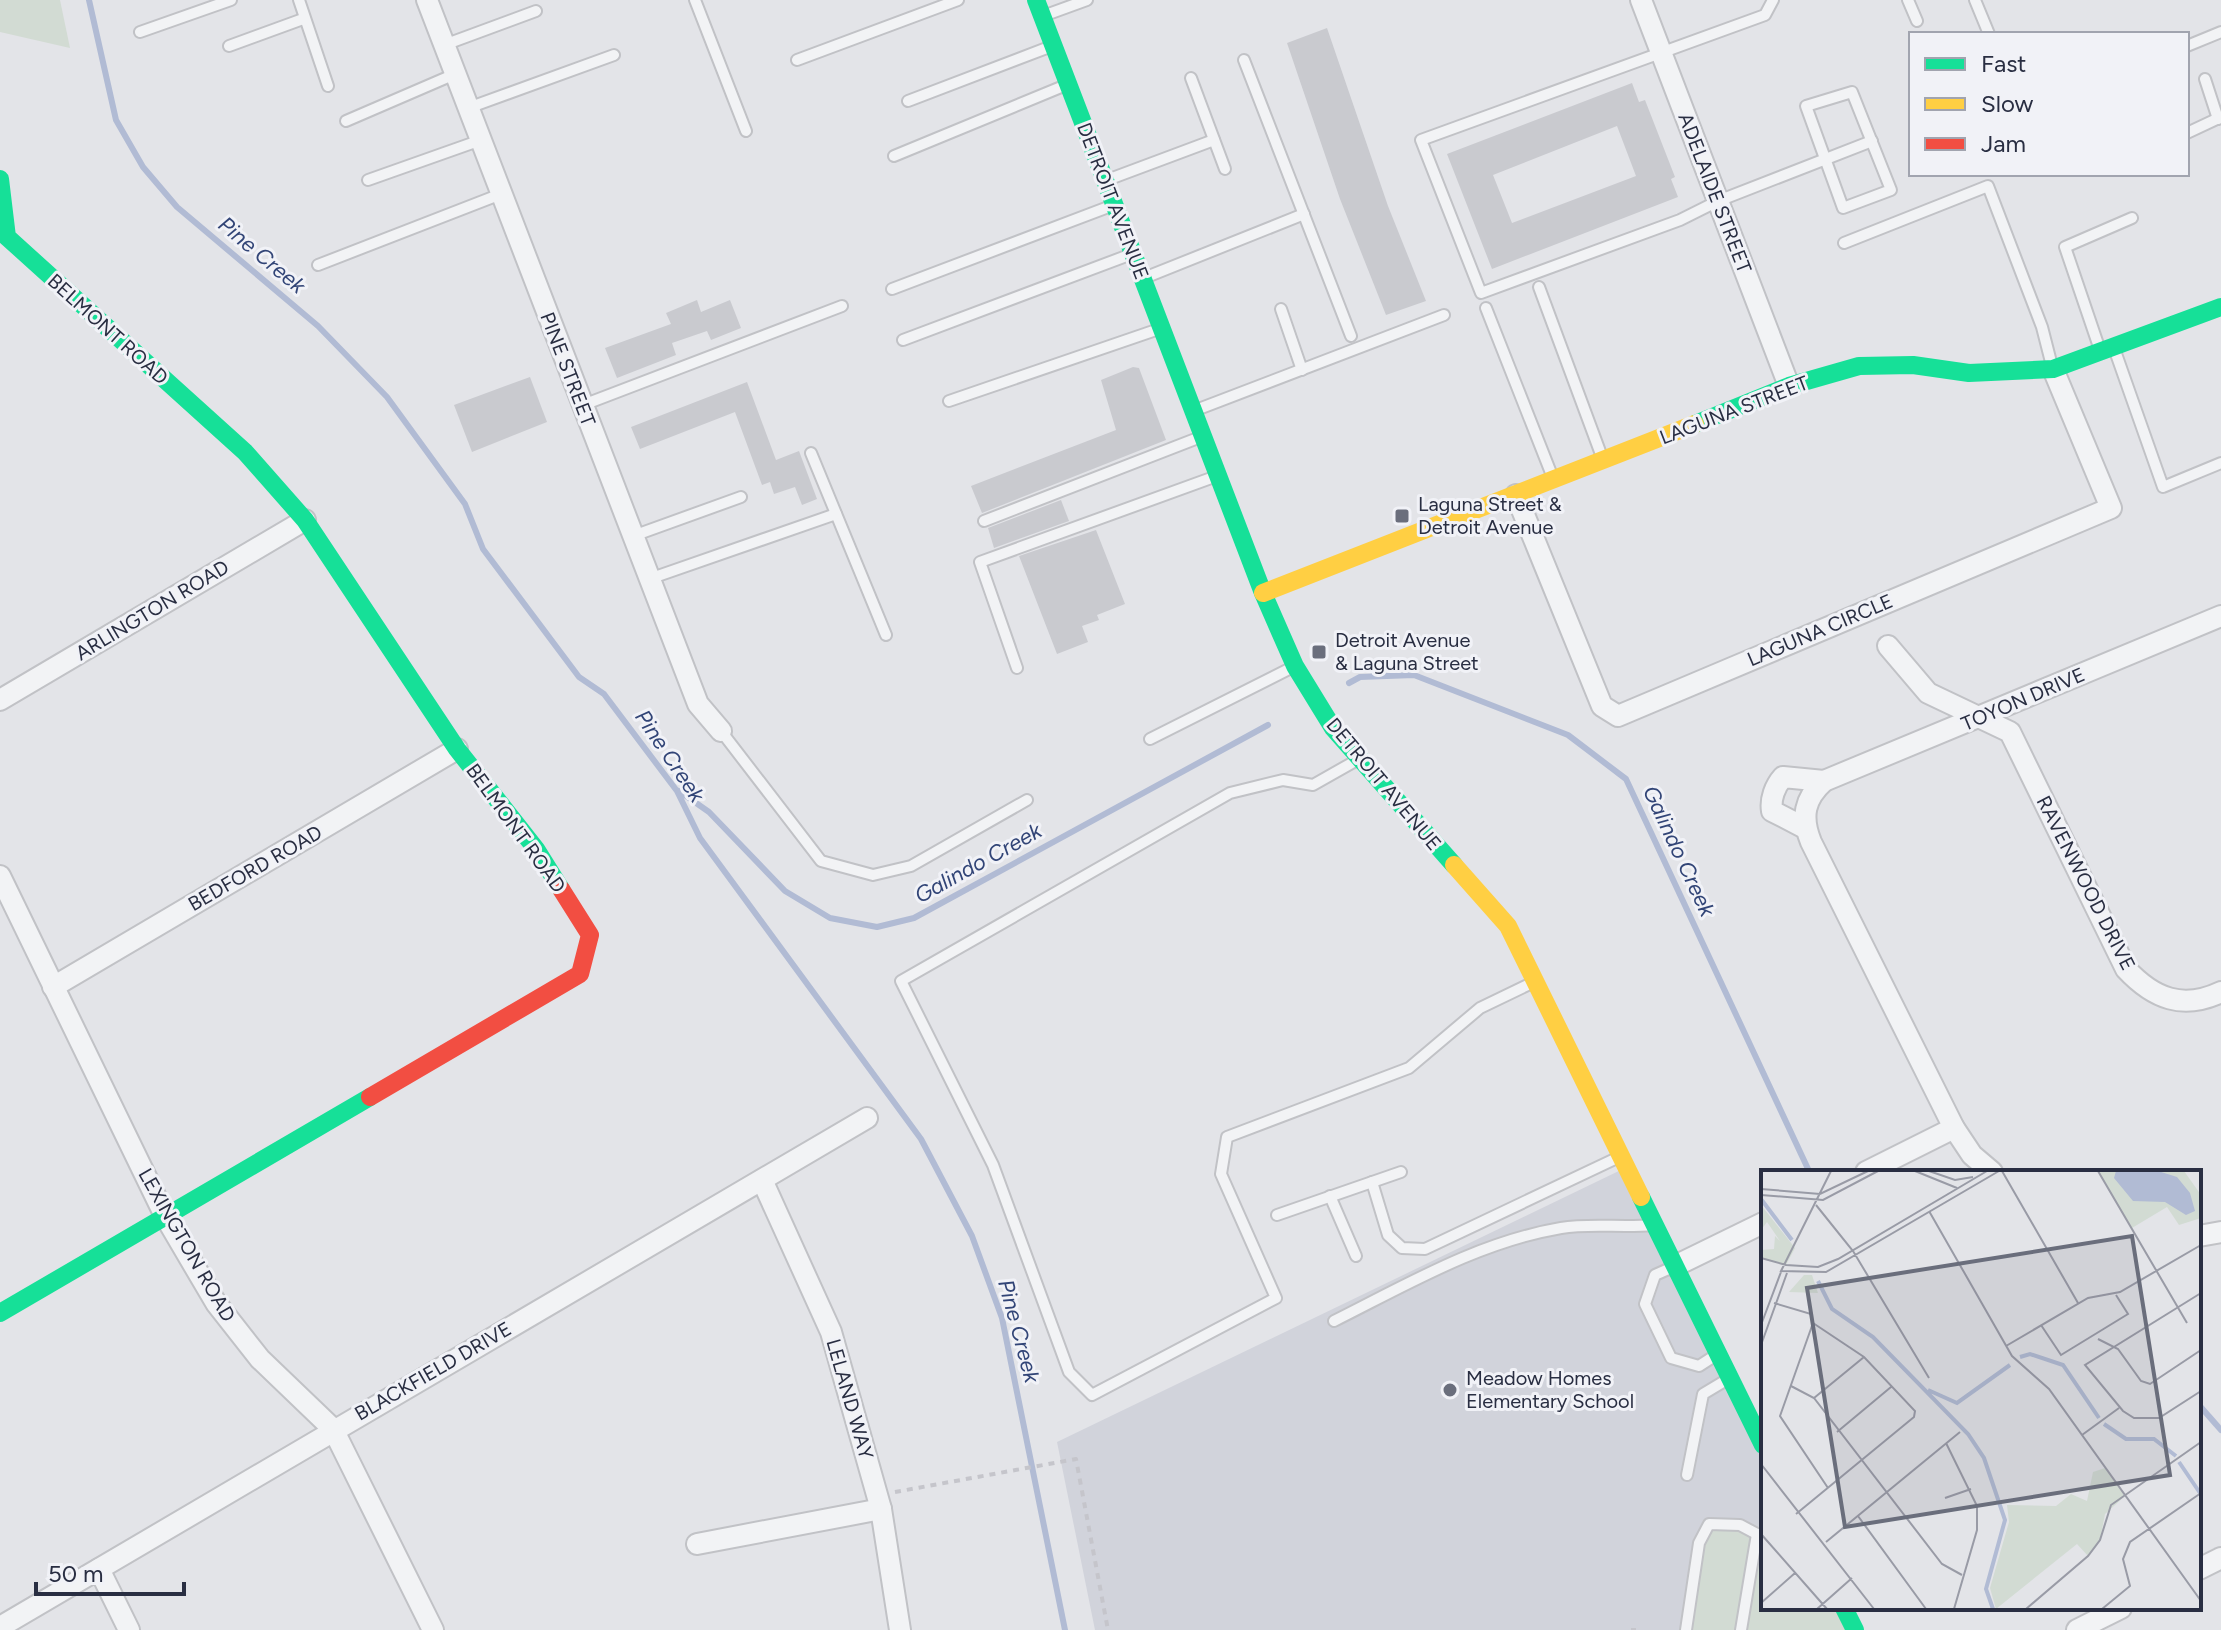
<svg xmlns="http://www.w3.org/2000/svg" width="2221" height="1630" viewBox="0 0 2221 1630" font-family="Figtree,sans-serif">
  <rect width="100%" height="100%" fill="#e3e4e8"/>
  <polygon fill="#d1d3db" points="1625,1168 1763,1445 1763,1529 1757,1532 1686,1630 1095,1630 1057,1442"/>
  <g fill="#d2dbd3">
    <polygon points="0,0 60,0 70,48 0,32"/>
    <polygon points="1709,1524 1757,1532 1763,1529 1763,1608 1844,1608 1854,1630 1686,1630 1699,1543"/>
  </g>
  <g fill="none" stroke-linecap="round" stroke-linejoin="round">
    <g stroke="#b1bbd4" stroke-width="6">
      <polyline points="89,0 116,120 143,167 177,207 318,326 387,397 465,504 483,549 579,677 604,694 677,791 700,838 921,1139 972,1236 1002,1318 1065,1630"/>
      <polyline points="1349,683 1360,677 1414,675 1568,735 1626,779 1809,1171"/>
      <polyline points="679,791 709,812 785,891 830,918 877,927 914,918 1268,725"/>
      <polyline points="2199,1405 2221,1430"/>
    </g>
  </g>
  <g fill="#c9cacf" fill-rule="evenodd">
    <polygon points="1327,28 1388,206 1426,301 1386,315 1340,199 1287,43"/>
    <path d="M1632,83L1639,102L1645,100L1675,177L1671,179L1678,197L1492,269L1447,154ZM1617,126L1636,176L1512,223L1493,175Z"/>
    <polygon points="697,300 701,312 730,300 741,328 711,340 707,331 672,343 676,355 617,378 605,348 671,324 666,313"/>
    <polygon points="1133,367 1139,368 1166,440 982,513 971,486 1116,430 1101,380"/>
    <polygon points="530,377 547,422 472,452 454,405"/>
    <polygon points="747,382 776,460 799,451 817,499 802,505 795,487 774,494 770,482 762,485 735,412 640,449 631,427"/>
    <polygon points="1061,500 1069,521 994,548 988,528"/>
    <polygon points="1096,530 1125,604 1097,615 1099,620 1082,626 1088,642 1057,654 1019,556"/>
  </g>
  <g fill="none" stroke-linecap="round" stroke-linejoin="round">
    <defs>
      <g id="lane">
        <polyline points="299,0 328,86"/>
        <polyline points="695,0 746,131"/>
        <polyline points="1773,0 1765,15 1421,140 1481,293 1680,220 1718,201 1872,141"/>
        <polyline points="1908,0 1917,21"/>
        <polyline points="1975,0 1989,34"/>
        <polyline points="1043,16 1087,0"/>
        <polyline points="140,32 231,0"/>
        <polyline points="444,45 536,11"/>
        <polyline points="229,46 303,19"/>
        <polyline points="2187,46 2221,32"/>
        <polyline points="797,60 958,0"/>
        <polyline points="1244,60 1351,336"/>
        <polyline points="1191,78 1225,169"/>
        <polyline points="2205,79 2218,119"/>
        <polygon points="1852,92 1891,190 1843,208 1806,106"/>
        <polyline points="908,101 1052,46"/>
        <polyline points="468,108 614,55"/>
        <polyline points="346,121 455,74"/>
        <polyline points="2187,133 2221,117"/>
        <polyline points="894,156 1066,85"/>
        <polyline points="368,180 481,140"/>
        <polyline points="1107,180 1214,140"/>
        <polyline points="1844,243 1988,186 2042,327 2052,366"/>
        <polyline points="318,265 501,194"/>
        <polyline points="1144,278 1304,214"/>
        <polyline points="1539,287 1602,457"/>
        <polyline points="892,289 1111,206"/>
        <polyline points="1486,308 1553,478"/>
        <polyline points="1281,309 1302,370"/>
        <polyline points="903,340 1129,255"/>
        <polyline points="2114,348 2163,487 2221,463"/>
        <polyline points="2100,350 2065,247 2132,218"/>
        <polyline points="949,401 1159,329"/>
        <polyline points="583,405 842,306"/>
        <polyline points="1196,410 1444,315"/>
        <polyline points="811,453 886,635"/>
        <polyline points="984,521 1198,438"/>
        <polyline points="633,536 741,497"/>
        <polyline points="649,579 836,514"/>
        <polyline points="1017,668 980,562 1214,477"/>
        <polyline points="721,731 821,861 873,875 911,866 1027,800"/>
        <polyline points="1150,739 1291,668"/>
        <polyline points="1359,759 1313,785 1283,780 1230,793 901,981 993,1165 1069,1372 1092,1395 1276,1298 1221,1174 1227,1137 1409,1068 1480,1008 1534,982"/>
        <polyline points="1372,1182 1388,1235 1402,1248 1425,1249 1617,1158"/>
        <polyline points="1330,1196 1356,1256"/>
        <polyline points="1277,1215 1401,1172"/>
        <polyline points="1673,1267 1655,1275 1645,1304 1671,1358 1699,1366 1716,1355"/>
        <path d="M1334,1321C1408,1284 1479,1242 1561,1228C1590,1223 1622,1228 1653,1225"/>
        <polyline points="1687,1475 1703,1394 1728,1379"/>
        <polyline points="1686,1630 1699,1543 1709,1524 1740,1525 1757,1534"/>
        <polyline points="1741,1630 1757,1534"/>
      </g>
      <g id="street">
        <polyline points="427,0 698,704 721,731"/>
        <polyline points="1641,0 1789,386"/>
        <polyline points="1516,495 1602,706 1618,716 2111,508 2053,369"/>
        <path d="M1888,646L1928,693L2010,732L2126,969C2154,999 2183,1010 2221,992"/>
        <polyline points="0,700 305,520"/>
        <path d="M1805,828L1772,811C1770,799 1775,786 1783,777L1824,781"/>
        <polyline points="0,876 166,1218 216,1303 260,1359 333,1429 433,1630"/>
        <polyline points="53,987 457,749"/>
        <polyline points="1866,1172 1954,1128"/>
        <path d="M1992,1172L1972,1155L1954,1128L1811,842C1801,817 1804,799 1824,781L2221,616"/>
        <polyline points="762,1180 831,1332 881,1509 900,1630"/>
        <polyline points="2199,1236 2221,1232"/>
        <polyline points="1675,1266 1763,1223"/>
        <polyline points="697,1544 881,1509"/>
        <polyline points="99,1569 129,1630"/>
        <polyline points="2199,1569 2221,1558"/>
        <polyline points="0,1627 867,1118"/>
        <polyline points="2077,1630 2121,1608"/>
      </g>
    </defs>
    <use href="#lane" stroke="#c1c2c6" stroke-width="14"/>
    <use href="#street" stroke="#c1c2c6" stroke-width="24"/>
    <g stroke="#c5c5cb" stroke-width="4" stroke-dasharray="6 6" stroke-linecap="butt">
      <polyline points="895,1492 1076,1459 1108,1630"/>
      <polyline points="1631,1630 1636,1630"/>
    </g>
    <use href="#lane" stroke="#f2f3f5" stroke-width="10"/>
    <use href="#street" stroke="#f2f3f5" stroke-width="20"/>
    <g stroke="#16e098" stroke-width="18">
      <polyline points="1036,0 1263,593 1295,666 1333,728 1454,865"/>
      <polyline points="0,179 7,237 245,452 305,520 457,749 536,849 561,889"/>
      <polyline points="1695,424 1789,386 1859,366 1913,365 1969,373 2053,369 2221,307"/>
      <polyline points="1641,1197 1763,1445"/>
      <polyline points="0,1313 370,1097"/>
      <polyline points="1844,1608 1855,1630"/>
    </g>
    <g stroke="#ffcf43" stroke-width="18">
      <polyline points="1263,593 1695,424"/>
      <polyline points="1454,865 1508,926 1641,1197"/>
    </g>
    <polyline stroke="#f24e42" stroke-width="18" points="370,1097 580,974 590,935 561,889"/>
  </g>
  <g fill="#6a6e7c" stroke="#f1f2f7" stroke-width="3">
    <rect x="1394" y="508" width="16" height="16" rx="4"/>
    <rect x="1311" y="644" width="16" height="16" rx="4"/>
    <circle cx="1450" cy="1390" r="8"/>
  </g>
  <g text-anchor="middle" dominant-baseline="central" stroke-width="6" stroke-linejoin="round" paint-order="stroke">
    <g font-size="20" fill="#292e42" stroke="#f1f2f7">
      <text transform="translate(1715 193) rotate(69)">ADELAIDE STREET</text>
      <text transform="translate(1113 201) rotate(69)">DETROIT AVENUE</text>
      <text transform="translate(108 329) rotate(42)">BELMONT ROAD</text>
      <text transform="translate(568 369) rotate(69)">PINE STREET</text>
      <text transform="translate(1734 410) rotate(-21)">LAGUNA STREET</text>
      <text transform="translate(152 610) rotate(-31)">ARLINGTON ROAD</text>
      <text transform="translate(1820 630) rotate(-23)">LAGUNA CIRCLE</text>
      <text transform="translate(2023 699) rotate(-23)">TOYON DRIVE</text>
      <text transform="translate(1384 784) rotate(50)">DETROIT AVENUE</text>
      <text transform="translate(516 828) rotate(54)">BELMONT ROAD</text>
      <text transform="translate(255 868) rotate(-30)">BEDFORD ROAD</text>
      <text transform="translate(2086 883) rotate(63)">RAVENWOOD DRIVE</text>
      <text transform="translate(187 1245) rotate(60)">LEXINGTON ROAD</text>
      <text transform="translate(433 1371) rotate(-30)">BLACKFIELD DRIVE</text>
      <text transform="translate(850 1399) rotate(74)">LELAND WAY</text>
    </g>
    <g font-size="20" fill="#292e42" stroke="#f1f2f7" text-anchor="start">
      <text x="1418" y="504">Laguna Street &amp;<tspan x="1418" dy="23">Detroit Avenue</tspan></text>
      <text x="1335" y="640">Detroit Avenue<tspan x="1335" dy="23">&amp; Laguna Street</tspan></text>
      <text x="1466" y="1378">Meadow Homes<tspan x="1466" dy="23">Elementary School</tspan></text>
    </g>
    <g font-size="22" font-style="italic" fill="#324577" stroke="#f1f2f7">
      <text transform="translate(262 255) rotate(40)">Pine Creek</text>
      <text transform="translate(670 756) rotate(56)">Pine Creek</text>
      <text transform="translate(1679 851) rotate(65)">Galindo Creek</text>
      <text transform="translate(978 863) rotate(-29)">Galindo Creek</text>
      <text transform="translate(1019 1331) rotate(75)">Pine Creek</text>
    </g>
  </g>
  <g transform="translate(1761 1170)">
    <rect width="440" height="440" fill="#e3e4e8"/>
    <path d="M337,1H423L440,25V48L418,55L406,37L371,58ZM0,35L34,78L25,95L0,88V80L13,79L14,66L19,71L6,52L0,60ZM43,105H51L57,123L28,122ZM344,298L364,326L344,344L339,370L327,386L316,374L235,439L229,418L248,352L246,335L295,336L310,324L326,331L332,302Z" fill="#d2dbd3"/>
    <path d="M355,1H397L416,7L429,23L434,41L425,45L404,32L372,31L353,8Z" fill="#b1bbd4"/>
    <path fill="none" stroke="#b1bbd4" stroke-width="4" d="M0,29L31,70M57,111L71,139L112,167L207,264L223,288L244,350L225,419L232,439M259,187L269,184L302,195L338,248M167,220L196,233L249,195M343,254L365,269H393L415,286M418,292L439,323"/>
    <path fill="none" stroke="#999ba6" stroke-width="2" d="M70,1L20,101L65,102L238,1M154,1L196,18M168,1L194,10L212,7M241,1L317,133M337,1L426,153M0,19L59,24L107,1M0,25L62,30L117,1M55,35L92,81L168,208M168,41L251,186L288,219L440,431M0,88L25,95M25,95L57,97L77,89L226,1M440,123L324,195L362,241L373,248H398L440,221M13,133L50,144L52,153L103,187L154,241L153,247L35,344M52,153L19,246L67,318M0,155L20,102M280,155L300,185L367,144L355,125M337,169L357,179L380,211L389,214L440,180M0,175L26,103M245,176L327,128L359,122L440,75M30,216L53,228L181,394L201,405M53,228L103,187M76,262L130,217M321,265L358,238M185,273L216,336V360L193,439M0,294L113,439M184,328L210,319M97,346L165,439M0,364L66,439M65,372L199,262M0,433L34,403M56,439L91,408M265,439L327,386L339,370L350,335L440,272M341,439L369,416L362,389L369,372L440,323"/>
    <path fill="#6a6e7c" fill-opacity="0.15" stroke="#6a6e7c" stroke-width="4" d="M371,66L409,305L84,357L46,118Z"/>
    <rect width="440" height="440" fill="none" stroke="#292e42" stroke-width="4"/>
  </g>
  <rect x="1909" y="32" width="280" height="144" fill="#f1f2f7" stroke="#a1a4af" stroke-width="2"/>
  <rect x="1925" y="58" width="40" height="12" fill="#16e098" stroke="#a1a4af" stroke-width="2"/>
  <text x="1981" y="72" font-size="24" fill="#292e42">Fast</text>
  <rect x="1925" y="98" width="40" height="12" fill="#ffcf43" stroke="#a1a4af" stroke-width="2"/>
  <text x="1981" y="112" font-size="24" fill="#292e42">Slow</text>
  <rect x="1925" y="138" width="40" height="12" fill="#f24e42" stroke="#a1a4af" stroke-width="2"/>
  <text x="1981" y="152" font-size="24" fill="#292e42">Jam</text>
  <path d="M36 1582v12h148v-12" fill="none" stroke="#292e42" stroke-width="4"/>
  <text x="48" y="1582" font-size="24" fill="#292e42" stroke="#f1f2f7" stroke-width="6" paint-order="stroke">50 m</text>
</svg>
